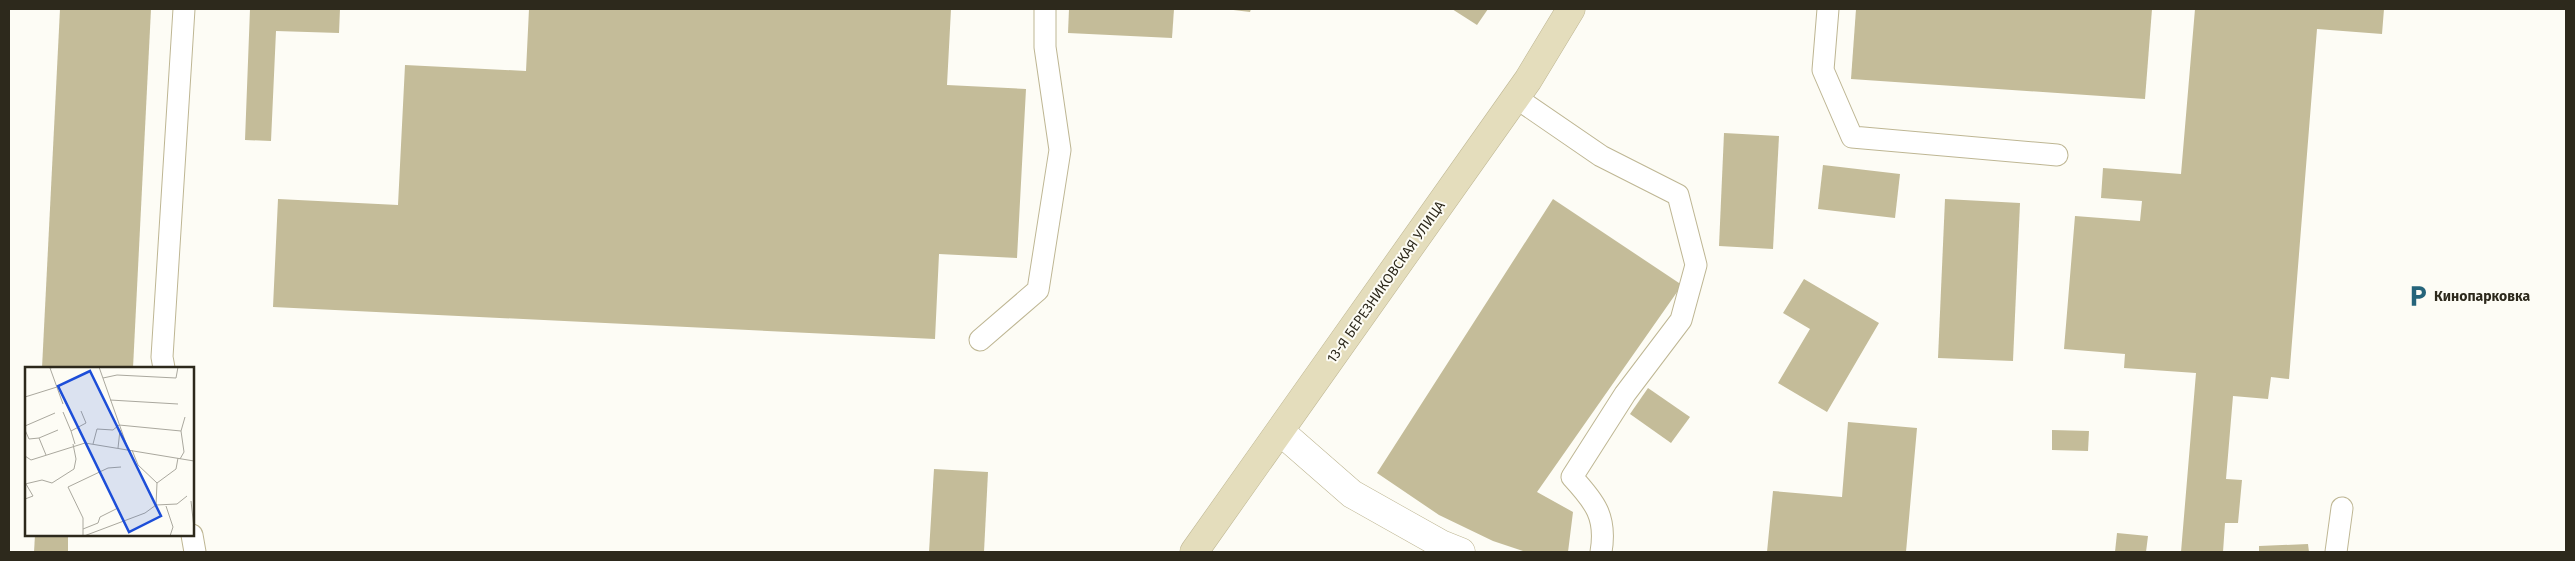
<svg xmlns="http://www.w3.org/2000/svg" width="2575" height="561" viewBox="0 0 2575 561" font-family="'Fira Sans',sans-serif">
  <rect width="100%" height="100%" fill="#fdfcf5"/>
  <g fill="#c4bc99">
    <polygon points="60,9 151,9 133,368 42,368"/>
    <polygon points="250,9 340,9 339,33 276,31 271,141 245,140"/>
    <polygon points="529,9 951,9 947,85 1026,89 1017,258 939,254 935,339 273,307 278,199 398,205 405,65 526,71"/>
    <polygon points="1069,9 1174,9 1172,38 1068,33"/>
    <polygon points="1225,9 1251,9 1250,12"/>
    <polygon points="1452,9 1488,9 1477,25"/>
    <polygon points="1856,9 2152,9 2145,99 1851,79"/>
    <polygon points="2195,9 2384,9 2382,34 2317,29 2289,379 2271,377 2268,399 2233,396 2226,479 2242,480 2238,523 2225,523 2223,552 2181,552 2196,373 2124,368 2125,354 2064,349 2075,216 2140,221 2142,201 2101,198 2103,168 2181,174"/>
    <polygon points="1724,133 1779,136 1773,249 1719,246"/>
    <polygon points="1823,165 1900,174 1895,218 1818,209"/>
    <polygon points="1553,199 1682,285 1537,492 1573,512 1568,552 1526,552 1493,541 1439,515 1377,473"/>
    <polygon points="1945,199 2020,203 2013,361 1938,358"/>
    <polygon points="1804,279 1879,323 1827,412 1778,383 1810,329 1783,313"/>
    <polygon points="1648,388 1690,417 1671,443 1630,414"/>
    <polygon points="1848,422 1917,428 1906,552 1767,552 1773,491 1842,497"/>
    <polygon points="2052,430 2089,431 2088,451 2052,450"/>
    <polygon points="934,469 988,472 984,552 929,552"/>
    <polygon points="2117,533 2148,536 2146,552 2115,552"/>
    <polygon points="35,535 68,535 68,552 34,552"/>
    <polygon points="2308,544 2309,552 2259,552 2259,546"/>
  </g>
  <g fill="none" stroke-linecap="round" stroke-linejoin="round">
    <defs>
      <g id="lane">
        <polyline points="1828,9 1823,70 1852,137 2057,155"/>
        <path d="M1515,97L1601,156L1678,195L1696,265L1681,320L1625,394L1572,477C1595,502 1607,517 1601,552"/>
        <polyline points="980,340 1038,290 1060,150 1045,47 1045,9"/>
        <polyline points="164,368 162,357 184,9"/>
        <polyline points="192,535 195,552"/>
        <polyline points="2336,552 2342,508"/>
      </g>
      <polyline id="street" points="1281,432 1352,494 1441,544 1461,552"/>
      <polyline id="secondary" points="1194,552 1528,80 1571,9"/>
    </defs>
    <use href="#lane" stroke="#beb693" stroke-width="23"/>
    <use href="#street" stroke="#beb693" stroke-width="29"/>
    <use href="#secondary" stroke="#beb693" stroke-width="29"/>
    <use href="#lane" stroke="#fff" stroke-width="21"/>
    <use href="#street" stroke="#fff" stroke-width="28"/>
    <use href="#secondary" stroke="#e4ddbc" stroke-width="28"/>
  </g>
  <defs>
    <symbol id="parking-bare" viewBox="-9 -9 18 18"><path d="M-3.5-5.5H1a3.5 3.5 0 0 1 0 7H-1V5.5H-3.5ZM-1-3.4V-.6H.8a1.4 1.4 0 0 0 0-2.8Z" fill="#25647a" stroke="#fdfcf5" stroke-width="2.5" paint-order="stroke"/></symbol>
  </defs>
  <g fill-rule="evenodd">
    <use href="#parking-bare" x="2402" y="280" width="32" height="32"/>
  </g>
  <g text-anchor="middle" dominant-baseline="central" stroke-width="4" stroke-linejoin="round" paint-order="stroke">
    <g font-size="14" fill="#2d291c" stroke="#fdfcf5">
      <text transform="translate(1386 282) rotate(-55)">13-Я БЕРЕЗНИКОВСКАЯ УЛИЦА</text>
    </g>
    <g font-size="14" font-weight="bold" fill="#2d291c" stroke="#fdfcf5" text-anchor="start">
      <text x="2434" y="296">Кинопарковка</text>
    </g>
  </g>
  <g transform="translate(25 367)">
    <rect width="169" height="169" fill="#fdfcf5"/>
    <path fill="none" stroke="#aaa89e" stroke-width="1" d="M30,0L25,1L38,37M74,0L103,82M78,11L92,8L151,11L153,0M0,30L32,20M85,33L153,37M38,45L46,64M94,58L156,64M0,59L30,46M0,63L4,72L14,71M50,77L46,64L61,56L56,44M68,77L72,62L88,63L94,58M93,81L95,63M21,88L14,71L33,63M0,89L6,93L60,76L169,94M155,92L159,85L156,64L160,50M132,116L151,102L153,91M0,117L17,113L27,116L49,102L51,92L48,77M0,132L8,129L1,117M166,134L169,161M131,138L152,137L162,129M141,139L148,160L145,169M58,162L73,156L75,150L93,141M58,169V151L43,120L83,101L96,100M59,169L120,146L131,138L132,116L113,98L107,83"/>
    <path fill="#1d4ed8" fill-opacity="0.15" stroke="#1d4ed8" stroke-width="2.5" d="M65,4L136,149L104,165L33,19Z"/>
    <rect width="169" height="169" fill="none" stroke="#2d291c" stroke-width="2.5"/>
  </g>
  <rect width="2575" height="561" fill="none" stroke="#2d291c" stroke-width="20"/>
</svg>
